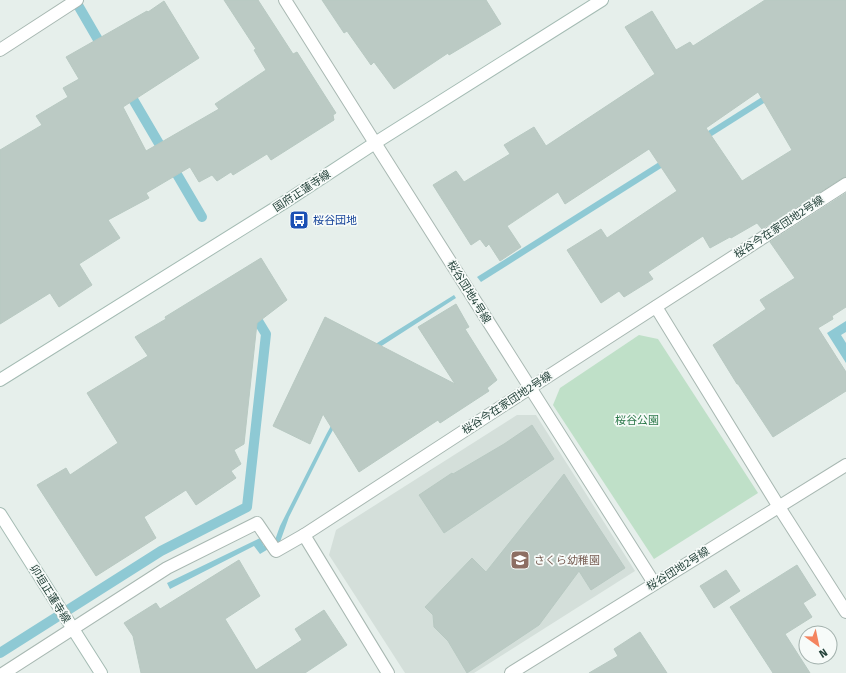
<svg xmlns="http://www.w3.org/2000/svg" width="846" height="673" viewBox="0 0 846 673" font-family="'Fira Sans','Noto Sans JP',sans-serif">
  <rect width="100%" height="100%" fill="#e6efeb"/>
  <polygon fill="#d4dfda" points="517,415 536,415 635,571 474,673 405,673 329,555 336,530"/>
  <polygon fill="#bfe0c8" points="639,335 658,339 758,493 654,559 553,405 560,388"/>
  <g fill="#8ec9d4">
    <polygon points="846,44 846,51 481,282 477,277"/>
    <polygon points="454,295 456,298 380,347 329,437 289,517 280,542 260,554 254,546 170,589 167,583 260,538 264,546 275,540 280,526 327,433 377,343"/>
    <polygon points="846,321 846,332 841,335 846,343 846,363 827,333"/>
  </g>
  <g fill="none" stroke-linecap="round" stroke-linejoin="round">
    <g stroke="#8ec9d4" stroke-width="10">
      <polyline points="75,0 104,50"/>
      <polyline points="127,89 202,217"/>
      <polyline points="0,653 161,551 247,507 266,334 252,311"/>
    </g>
  </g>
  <g fill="#bbcac4" stroke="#b8c9c2" fill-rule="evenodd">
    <polygon points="224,0 258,0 293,54 297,52 336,113 333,115 334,120 271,160 267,154 233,175 231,172 217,181 212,175 199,182 190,167 146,193 149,198 108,220 120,238 79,264 92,285 59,307 50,293 0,324 0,150 42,125 36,116 68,97 63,88 79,79 66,57 147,11 148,12 164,1 199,58 123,107 146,151 219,109 215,104 266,70 254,50 256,49"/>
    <polygon points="322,0 486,0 501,24 449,55 448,53 394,89 374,62 371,65 347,31 344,33"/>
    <path d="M765,0H846V177L842,178L762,229L757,223L731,238L730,237L710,248L703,236L648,272L653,279L624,297L619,291L601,303L567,250L601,229L607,238L677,191L649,149L565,204L558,192L507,226L521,247L500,261L489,244L486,247L480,239L471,245L433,185L456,171L464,182L510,154L504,145L534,127L546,146L655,74L625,27L652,11L676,50L690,42L693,46ZM758,92L792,150L742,181L706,128Z"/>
    <polygon points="846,193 846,307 832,316 833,319 818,328 846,372 846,391 773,437 738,384 737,384 713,345 766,309 760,300 795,278 770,242"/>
    <polygon points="261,258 287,300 257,323 244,444 234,450 241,464 231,471 236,478 196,505 186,490 144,517 156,538 96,576 37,485 66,468 70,475 118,443 87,393 148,356 135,337 166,319 165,317"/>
    <polygon points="456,304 469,327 465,329 497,380 487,388 489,391 440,423 438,420 359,472 323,414 310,444 273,426 325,317 455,384 418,327"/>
    <polygon points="532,425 554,459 444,533 419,495 452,473 453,474 504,444"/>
    <polygon points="564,474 625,568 591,590 579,571 539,625 467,673 448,641 434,627 433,615 425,607 472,558 486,572"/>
    <polygon points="239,560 260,596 225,619 256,670 302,640 295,629 324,610 347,645 305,673 141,673 133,636 124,623 156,603 160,609"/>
    <polygon points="797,565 816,595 803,603 812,617 785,634 810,673 773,673 730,607"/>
    <polygon points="726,570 740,591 714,608 700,586"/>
    <polygon points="640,632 667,673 589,673 618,656 614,649"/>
  </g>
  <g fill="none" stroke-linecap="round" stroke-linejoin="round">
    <defs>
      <g id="minor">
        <polyline points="285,0 375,143 654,583"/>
        <polyline points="0,50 77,0"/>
        <polyline points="656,307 779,507 846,612"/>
        <polyline points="4,673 167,568 257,523 276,551 304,535"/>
        <polyline points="388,673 304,535 530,388 846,184"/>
        <polyline points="511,673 846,465"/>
      </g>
      <g id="secondary">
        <polyline points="0,380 285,202 375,143 602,0"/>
        <polyline points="0,514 101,673"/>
      </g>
    </defs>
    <use href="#minor" stroke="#a8b8b2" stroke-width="14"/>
    <use href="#secondary" stroke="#a4bbb3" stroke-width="14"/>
    <use href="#minor" stroke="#fff" stroke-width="12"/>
    <use href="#secondary" stroke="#fff" stroke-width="12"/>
  </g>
  <defs>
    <symbol id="bus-square" viewBox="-11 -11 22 22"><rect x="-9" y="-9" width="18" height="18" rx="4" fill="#1a4fb4" stroke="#f7fbf9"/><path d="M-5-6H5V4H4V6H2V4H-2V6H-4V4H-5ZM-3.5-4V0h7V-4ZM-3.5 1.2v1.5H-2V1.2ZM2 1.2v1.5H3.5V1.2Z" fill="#fff"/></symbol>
    <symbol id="school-square" viewBox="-11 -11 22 22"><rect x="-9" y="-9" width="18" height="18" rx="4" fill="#8d6e63" stroke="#f7fbf9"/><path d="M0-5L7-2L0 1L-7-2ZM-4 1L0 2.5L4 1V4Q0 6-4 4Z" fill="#fff"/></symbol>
  </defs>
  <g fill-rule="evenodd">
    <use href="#bus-square" x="288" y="209" width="22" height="22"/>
    <use href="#school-square" x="509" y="549" width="22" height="22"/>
  </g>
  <g text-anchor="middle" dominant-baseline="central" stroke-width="3.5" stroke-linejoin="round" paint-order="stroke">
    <g font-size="11" fill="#24423a" stroke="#f7fbf9">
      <text transform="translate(302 191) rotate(-33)">国府正蓮寺線</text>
      <text transform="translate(779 227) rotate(-33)">桜谷今在家団地2号線</text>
      <text transform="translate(469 292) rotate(58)">桜谷団地4号線</text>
      <text transform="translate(507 403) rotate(-33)">桜谷今在家団地2号線</text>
      <text transform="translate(678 569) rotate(-32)">桜谷団地2号線</text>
      <text transform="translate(50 594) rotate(58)">卯垣正蓮寺線</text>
    </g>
    <g font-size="11" fill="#164399" stroke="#f7fbf9" text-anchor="start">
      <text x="313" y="220">桜谷団地</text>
    </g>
    <g font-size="11" fill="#2d7a4b" stroke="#f7fbf9">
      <text x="637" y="420">桜谷公園</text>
    </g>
    <g font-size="11" fill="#785e54" stroke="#f7fbf9" text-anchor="start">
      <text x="534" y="560">さくら幼稚園</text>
    </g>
  </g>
  <g transform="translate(818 645) rotate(147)"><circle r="19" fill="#f7fbf9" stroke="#a3b1ad"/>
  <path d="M0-3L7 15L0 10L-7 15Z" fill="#f4845f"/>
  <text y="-6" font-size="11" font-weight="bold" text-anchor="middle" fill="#24423a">N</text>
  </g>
</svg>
